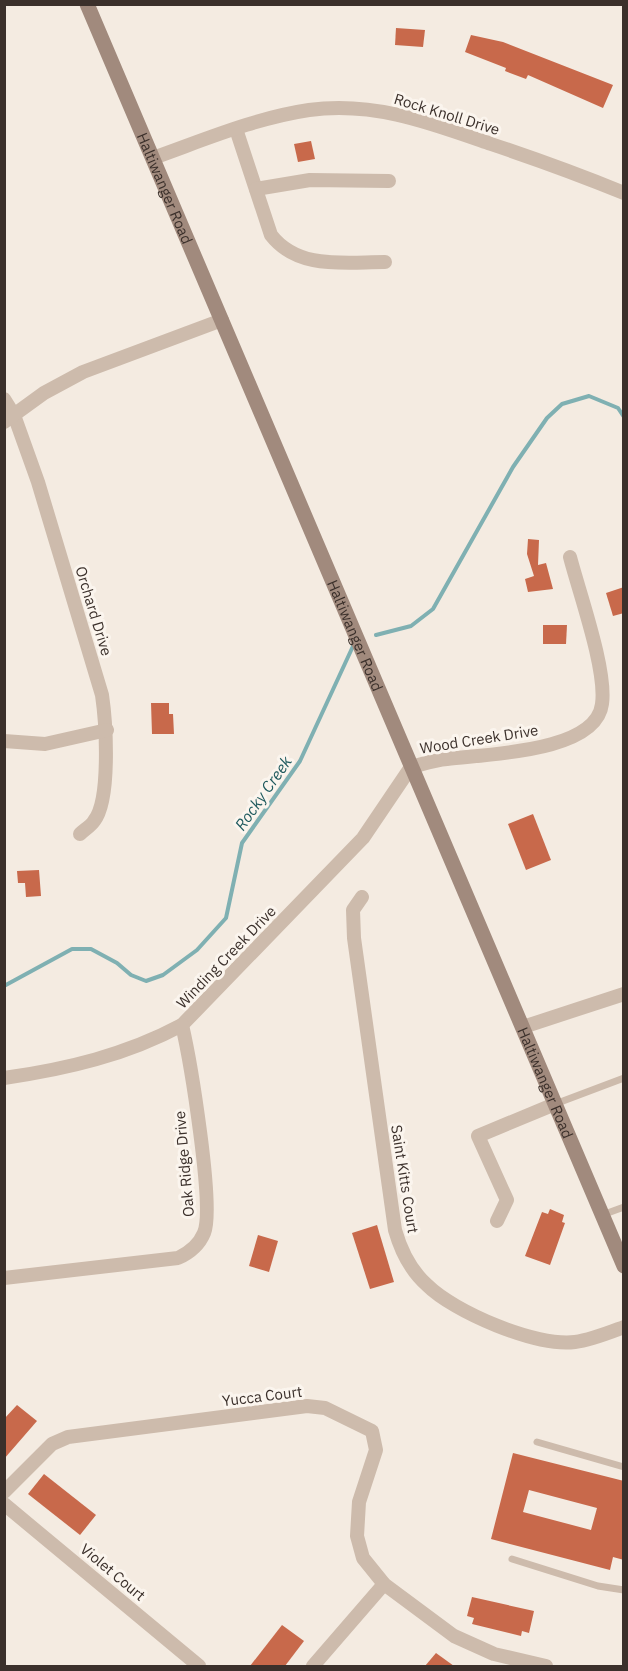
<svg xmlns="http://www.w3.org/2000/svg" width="628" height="1671" viewBox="0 0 628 1671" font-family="'IBM Plex Sans',sans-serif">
  <rect width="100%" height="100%" fill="#f4ebe1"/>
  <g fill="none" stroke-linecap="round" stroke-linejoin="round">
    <g stroke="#7fb0b2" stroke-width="4">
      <polyline points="376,635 411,626 433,609 513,467 547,418 562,404 589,396 618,408 624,417"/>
      <polyline points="4,986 72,949 91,949 117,963 131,975 146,981 163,975 197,950 226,918 242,843 300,761 354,644"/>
    </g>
  </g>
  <g fill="#c8694b" fill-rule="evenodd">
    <polygon points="396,28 425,30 423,47 395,45"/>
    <polygon points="471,35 503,42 613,85 603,108 528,75 526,79 505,71 506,68 465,52"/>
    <polygon points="311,141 315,159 298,162 294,144"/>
    <polygon points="528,539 539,540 538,565 546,563 553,589 528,592 525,579 534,576 527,554"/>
    <polygon points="624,587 624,613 613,616 606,593"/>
    <polygon points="543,625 567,625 566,644 543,644"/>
    <polygon points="151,703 169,703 169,714 173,714 174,734 152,734"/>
    <polygon points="533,814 551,860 526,870 508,824"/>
    <polygon points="39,870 41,896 26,897 25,883 18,883 17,871"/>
    <polygon points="550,1209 564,1215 562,1222 565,1223 550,1265 525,1256 542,1212 548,1214"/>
    <polygon points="377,1225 394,1282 370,1289 352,1233"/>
    <polygon points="258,1235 278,1241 269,1272 249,1266"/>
    <polygon points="17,1405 37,1421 4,1459 4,1419"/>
    <path d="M513,1453L624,1481V1560L613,1557L610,1570L491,1539ZM529,1490L597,1508L591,1530L523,1512Z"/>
    <polygon points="44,1474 96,1515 80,1535 28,1494"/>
    <polygon points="472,1597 534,1611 529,1633 522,1631 521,1636 472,1624 474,1618 467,1616"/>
    <polygon points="282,1625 304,1641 285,1666 250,1666"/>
    <polygon points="436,1653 454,1666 425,1666"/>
  </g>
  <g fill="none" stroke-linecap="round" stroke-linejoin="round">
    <g stroke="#cdbbac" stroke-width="7">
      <polyline points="555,1104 624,1078"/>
      <polyline points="602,1215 624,1207"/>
      <polyline points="537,1442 624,1467"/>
      <polyline points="512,1559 598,1586 624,1590"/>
    </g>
    <g stroke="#cdbbac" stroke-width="14">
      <path d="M236,129L271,235C298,270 344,262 385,262"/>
      <path d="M153,158C204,140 255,118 309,110C374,101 431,123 491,144C536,159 580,175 624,193"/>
      <polyline points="256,189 310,180 389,181"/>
      <path d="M4,399L14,415L38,482L102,695C106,722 111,800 94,821C91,826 84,830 80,834"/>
      <polyline points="4,422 44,393 83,372 222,320"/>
      <polyline points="4,741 45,744 107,730"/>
      <path d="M362,897L353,910L354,938L395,1230C401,1251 410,1270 427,1285C454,1312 536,1347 575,1342C591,1340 608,1333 624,1327"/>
      <polyline points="523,1027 624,994"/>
      <path d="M4,1078C67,1069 126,1055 182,1025L363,838L411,767C423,764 435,760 447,759C484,754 596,753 602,704C607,670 579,592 570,557"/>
      <polyline points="497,1221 507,1200 478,1136 555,1104"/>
      <path d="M4,1278L178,1258C189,1253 199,1245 204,1233C215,1208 190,1059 182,1025"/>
      <polyline points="4,1492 52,1444 68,1437 307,1406 325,1408 372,1431 376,1450 359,1502 357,1536 363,1558 384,1584 454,1636 494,1654 546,1666"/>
      <polyline points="4,1504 199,1666"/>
      <polyline points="313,1666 384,1584"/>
    </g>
    <path stroke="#a18a7d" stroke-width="15" id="s1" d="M87,4L624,1266"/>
  </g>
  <g text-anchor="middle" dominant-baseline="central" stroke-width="6" stroke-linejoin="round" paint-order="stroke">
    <g font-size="15" fill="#3b302b" stroke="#fbf5ee">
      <text transform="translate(447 114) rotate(17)">Rock Knoll Drive</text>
      <text stroke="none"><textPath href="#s1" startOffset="200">Haltiwanger Road</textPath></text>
      <text transform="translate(94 611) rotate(73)">Orchard Drive</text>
      <text stroke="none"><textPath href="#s1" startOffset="686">Haltiwanger Road</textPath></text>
      <text transform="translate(479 739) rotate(-9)">Wood Creek Drive</text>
      <text transform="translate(226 957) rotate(-46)">Winding Creek Drive</text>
      <text stroke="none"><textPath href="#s1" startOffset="1172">Haltiwanger Road</textPath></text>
      <text transform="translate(184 1164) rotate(-95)">Oak Ridge Drive</text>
      <text transform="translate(405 1179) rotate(81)">Saint Kitts Court</text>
      <text transform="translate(262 1396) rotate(-7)">Yucca Court</text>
      <text transform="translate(113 1572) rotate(40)">Violet Court</text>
    </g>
    <g font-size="16" font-style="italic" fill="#1f5a5e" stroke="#fbf5ee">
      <text transform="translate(263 793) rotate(-55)">Rocky Creek</text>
    </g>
  </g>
  <rect width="628" height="1671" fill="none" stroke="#3b302b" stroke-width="12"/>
</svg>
